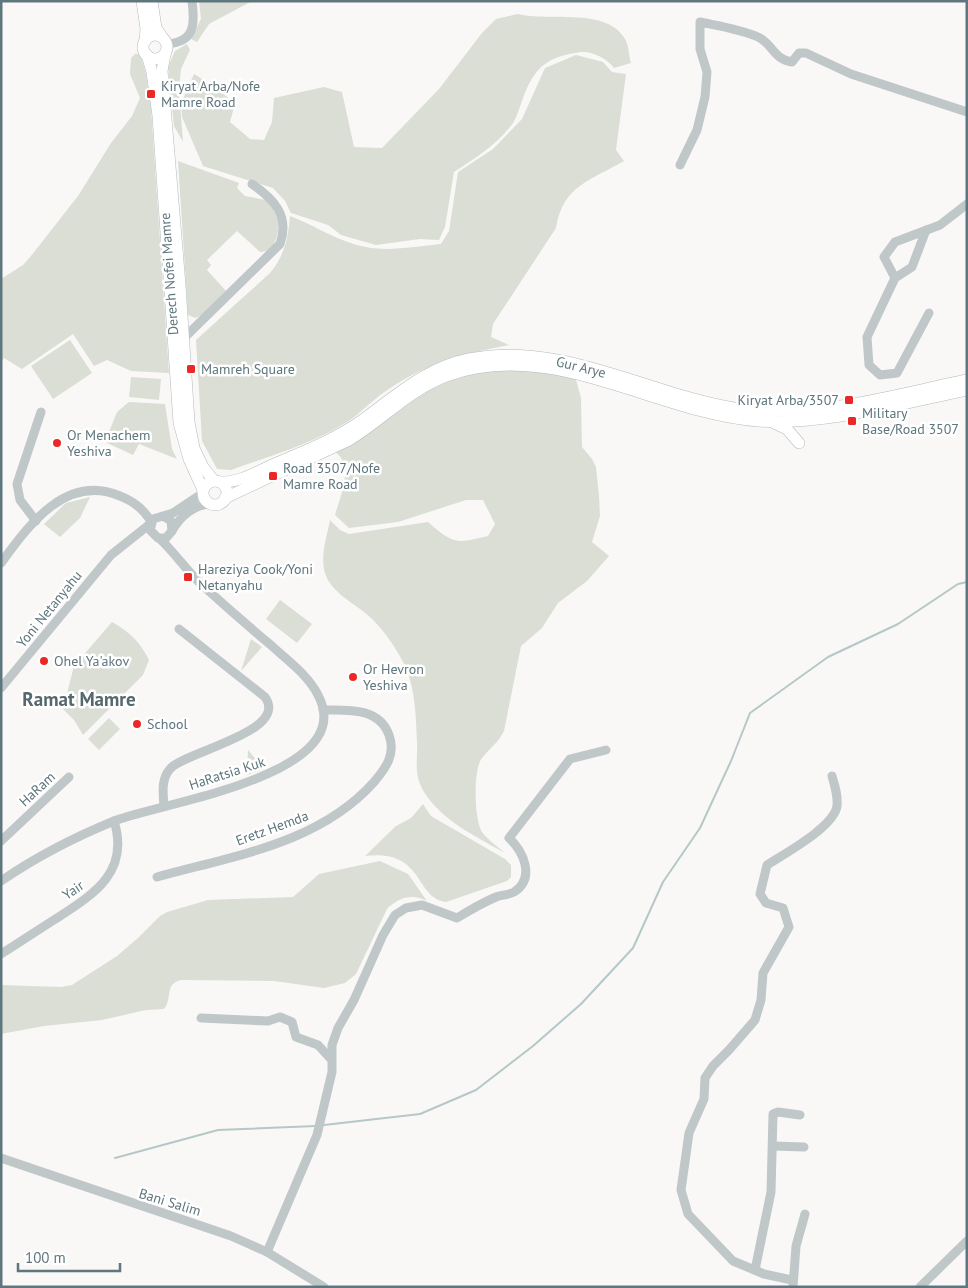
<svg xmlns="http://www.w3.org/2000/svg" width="968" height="1288" viewBox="0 0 968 1288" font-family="'PT Sans',sans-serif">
  <rect width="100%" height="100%" fill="#f9f8f6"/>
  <g fill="#daded5">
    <polygon points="199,1 252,1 209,24 197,42 191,39 201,19"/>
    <path d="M518,14C549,22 609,6 626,41C629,47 629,57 631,63L614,68C608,59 592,51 581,52C547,57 535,66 523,98C520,106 517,117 513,123C497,145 475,158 454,172L445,227L439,240L420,239L376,245L341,235L328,225L291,213L285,201L273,188L203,166L182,117L181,103L194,74L217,88L235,104L230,122L250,139L264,140L272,122L274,98L324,87L342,92L354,147L382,148L439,89L482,33L496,19Z"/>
    <polygon points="187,44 190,50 181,69 179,91 183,142 174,126 168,67 175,51"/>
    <polygon points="135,54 140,54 146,74 151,108 169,373 131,371 107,360 94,366 73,334 22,369 4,358 1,363 1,279 23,265 31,256 78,196 111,143 132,116 140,98 130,74 131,58"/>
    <path d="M576,55L603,62L612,72L626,74L616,150L624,161C590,181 563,185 556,228L493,324L491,337L509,345C462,354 426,363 386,391C372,400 361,413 347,422C312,444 270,456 231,470L217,469L202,441L196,340L270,273C285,255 288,238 290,216C316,226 339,242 366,247C390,252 417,246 441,244L449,231L458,172L493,149L522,119L545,68Z"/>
    <path d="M178,161L239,183L237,188L245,196L266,200C271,206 276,213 278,221C280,233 274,253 260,252L237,231L207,260L211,265L207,270L226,291L201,316L195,318L188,315Z"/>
    <polygon points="70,340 92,373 53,399 31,366"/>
    <path d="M517,368L575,376L581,398L582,447L592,459L596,467L599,496L600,516L592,542L609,556L587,581L558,603L542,628L521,646L504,731C498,743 490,748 482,758C473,769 474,820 482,832C488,840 498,847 505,853C477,837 442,821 424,792C413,773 418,761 417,741C416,715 415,683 402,660C394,645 383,629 370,617C355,603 328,592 324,569C321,553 327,536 330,520L340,530L349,534L428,522C453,544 456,544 488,536L495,524L483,500H466L398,522L349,528L335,515C340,497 355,465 335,452C367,440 387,415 415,397C449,375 477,372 517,368Z"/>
    <polygon points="131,377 161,379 159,400 129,397"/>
    <polygon points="129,402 165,404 172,449 177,459 139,444 133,455 105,442 117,412"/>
    <polygon points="90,497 80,518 60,537 44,524 66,503"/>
    <polygon points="280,600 312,624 297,643 266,619"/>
    <path d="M112,622C130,632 140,642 149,660L143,675L83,735L74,720L63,709L74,666Z"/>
    <polygon points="251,639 262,647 241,671"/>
    <polygon points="109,718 120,729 99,750 88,739"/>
    <polygon points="248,750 264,769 247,775"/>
    <path d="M423,804L431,816L505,859L511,865V877L507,881L446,902C414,898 425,849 365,856L396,826L411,818Z"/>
    <path d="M380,861L408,874L427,901C412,893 398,898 387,909L356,974L345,983L324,988L274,981L181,980C164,984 173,998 164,1009L146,1010L102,1020L44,1026L1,1034V985L61,987L72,985L117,956L138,938L160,916L167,912L208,900L293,897L319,874Z"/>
  </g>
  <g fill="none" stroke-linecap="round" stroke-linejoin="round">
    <g stroke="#b5c8c8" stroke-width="2">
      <polyline points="324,1125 420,1114 476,1090 533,1046 581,1004 633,948 663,882 700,828 731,761 750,713 828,657 898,624 958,584 967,582"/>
      <polyline points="115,1158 218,1130 316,1126"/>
    </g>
    <defs>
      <g id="major">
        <polyline points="142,1 146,29 145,41"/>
        <polyline points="152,1 156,28 162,37"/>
        <circle cx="155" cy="47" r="12"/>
        <polyline points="165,54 162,71 180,285 189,422 194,448 203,467 214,481"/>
        <polyline points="147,55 152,72 158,116 179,423 189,459 203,490"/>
        <polyline points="774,423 787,429 799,443"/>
        <circle cx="215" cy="493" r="12"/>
        <path d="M220,482C238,483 255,473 272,465C302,452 334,440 361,421C396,396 425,368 469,359C563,340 650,396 740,409C815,419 893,395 967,380"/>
        <path d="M225,498L349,440C382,420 409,390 446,376C551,337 655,413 758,421C822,426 903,403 967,390"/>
      </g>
    </defs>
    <use href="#major" stroke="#b3bbbe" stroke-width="12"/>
    <g stroke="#c0c7c9" stroke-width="9">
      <path d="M167,44C195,42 195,24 192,1"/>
      <path d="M680,165L697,130L705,97L707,72L700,49V22C719,26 740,29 758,37C772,43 774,60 792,62L799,53H806L851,74L967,112"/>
      <polyline points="926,230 912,267 895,278 867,337 869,365 880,375 897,373 929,313"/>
      <polyline points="895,278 884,257 895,242 940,225 967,204"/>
      <path d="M184,338L280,244C290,216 274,199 252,184"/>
      <polyline points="163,516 171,521 172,531 166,538 158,538 150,530 153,519 173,513 203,493"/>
      <polyline points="36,521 20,500 17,484 41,412"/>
      <path d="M172,531C180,516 195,504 211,504"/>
      <path d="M1,563C29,525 66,473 120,496C133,501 144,509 151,522"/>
      <polyline points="1,688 111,555 150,524"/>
      <path d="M164,806C163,793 161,779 170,769C183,752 290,732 265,697L179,629"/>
      <polyline points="1,841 69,777"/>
      <path d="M157,877C232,856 319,844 374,782C386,768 396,754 389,735C379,707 348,710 323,710"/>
      <path d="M1,881C36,857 75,837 114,821C158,803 361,776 318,695C308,675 288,661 272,646C248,626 224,605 201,584C186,570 175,553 160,539"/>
      <path d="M1,954C20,942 38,930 57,918C94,894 130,872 114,821"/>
      <polyline points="201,1018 268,1021 280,1017 292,1022 296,1037 318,1045 330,1058"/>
      <polyline points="773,1146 804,1147"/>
      <polyline points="1,1158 231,1236 267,1252 324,1287"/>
      <path d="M267,1252L317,1135L332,1072V1045L338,1028L354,1000L383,935L395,915L406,908L422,905L457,918C470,910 482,903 496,897C501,895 509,895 514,892C536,878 523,851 509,838L570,759L606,750"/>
      <polyline points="755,1270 771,1192 773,1114 778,1112 800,1115"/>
      <path d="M792,1280L764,1274L733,1261L688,1214L681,1190L689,1133L704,1099L705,1078L713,1066L729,1050L755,1020L761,1000L763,973L789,927L783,908L766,903L760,894L767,865C784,854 834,827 837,806C838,796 835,786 832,776"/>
      <polyline points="793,1287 796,1246 805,1214"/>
      <polyline points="920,1287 967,1241"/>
    </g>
    <use href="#major" stroke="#fff" stroke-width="11"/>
  </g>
  <g fill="#eb2825" stroke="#fff" stroke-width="2">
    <rect x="146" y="89" width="10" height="10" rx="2.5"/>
    <rect x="186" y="364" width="10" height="10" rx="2.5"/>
    <rect x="844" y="395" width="10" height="10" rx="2.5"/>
    <rect x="847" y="416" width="10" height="10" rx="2.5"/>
    <circle cx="57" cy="443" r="5"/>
    <rect x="268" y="471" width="10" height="10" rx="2.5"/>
    <rect x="183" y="572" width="10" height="10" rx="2.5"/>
    <circle cx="44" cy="661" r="5"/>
    <circle cx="353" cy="677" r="5"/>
    <circle cx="137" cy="724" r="5"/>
  </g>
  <g text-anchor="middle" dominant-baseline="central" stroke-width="5" stroke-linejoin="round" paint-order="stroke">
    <g font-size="14" fill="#5e767d" stroke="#fff" text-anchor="start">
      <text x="161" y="86">Kiryat Arba/Nofe<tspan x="161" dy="16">Mamre Road</tspan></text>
      <text x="201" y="369">Mamreh Square</text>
      <text x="839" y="400" text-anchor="end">Kiryat Arba/3507</text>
      <text x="862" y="413">Military<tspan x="862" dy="16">Base/Road 3507</tspan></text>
      <text x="67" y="435">Or Menachem<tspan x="67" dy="16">Yeshiva</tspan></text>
      <text x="283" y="468">Road 3507/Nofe<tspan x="283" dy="16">Mamre Road</tspan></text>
      <text x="198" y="569">Hareziya Cook/Yoni<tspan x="198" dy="16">Netanyahu</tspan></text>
      <text x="54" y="661">Ohel Ya'akov</text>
      <text x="363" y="669">Or Hevron<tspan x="363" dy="16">Yeshiva</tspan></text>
      <text x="147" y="724">School</text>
    </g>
    <g font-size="14" fill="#5e767d" stroke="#fff">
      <text transform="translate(169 274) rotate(-94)">Derech Nofei Mamre</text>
      <text transform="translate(581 367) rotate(14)">Gur Arye</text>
      <text transform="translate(49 609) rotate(-51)">Yoni Netanyahu</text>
      <text transform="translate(227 773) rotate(-18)">HaRatsia Kuk</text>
      <text transform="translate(37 789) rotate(-43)">HaRam</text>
      <text transform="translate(272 828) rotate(-20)">Eretz Hemda</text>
      <text transform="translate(73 890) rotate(-34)">Yair</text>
      <text transform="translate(170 1202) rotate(17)">Bani Salim</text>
    </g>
    <g font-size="19" font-weight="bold" fill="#55686d" stroke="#fff">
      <text x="79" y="699">Ramat Mamre</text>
    </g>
  </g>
  <rect width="968" height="1288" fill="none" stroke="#5e767d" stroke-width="5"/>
  <path d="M18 1263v8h102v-8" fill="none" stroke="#5e767d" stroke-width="2.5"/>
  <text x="25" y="1263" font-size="15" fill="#5e767d" stroke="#ffffff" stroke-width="4" paint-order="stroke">100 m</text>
</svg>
